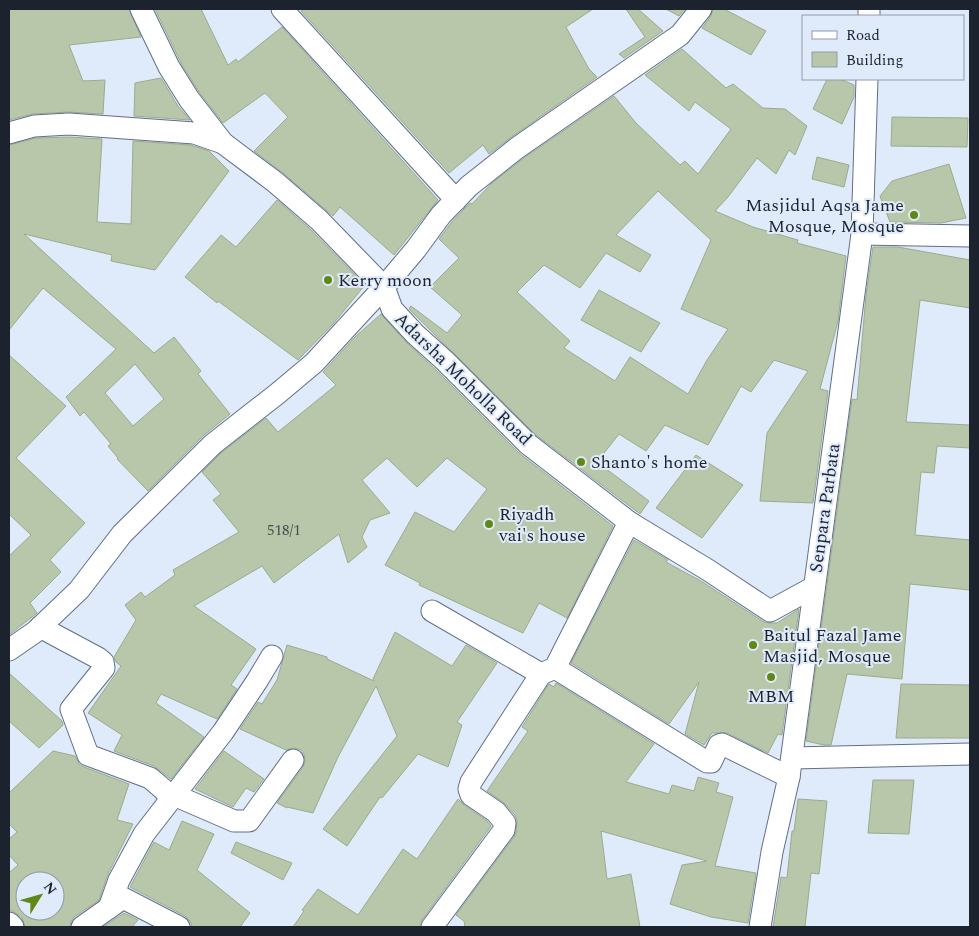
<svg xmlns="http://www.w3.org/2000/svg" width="979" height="936" viewBox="0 0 979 936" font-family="Spectral,serif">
  <rect width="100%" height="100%" fill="#dfeafb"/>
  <g fill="#b8c6a9" stroke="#9caa8d" fill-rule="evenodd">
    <polygon points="9,9 129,9 141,37 69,45 83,81 105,80 103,114 68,112 33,114 9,120"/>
    <polygon points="155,9 201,9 228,65 236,59 238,62 282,27 438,200 394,255 340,207 333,216 283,173 254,151 288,117 265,93 223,123 199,92 182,65"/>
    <polygon points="303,9 593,9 566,27 589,69 597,77 510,138 489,154 483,145 449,173 301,11"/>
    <polygon points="626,9 638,9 663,31 624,58 619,54 645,37"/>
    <polygon points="666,9 685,9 679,16"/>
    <polygon points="713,9 724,9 766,31 751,55 702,28 711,16"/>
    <path d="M682,49L726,88L733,84L763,108L785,109L807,126L795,155L789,150L776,174L757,158L728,197L715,211L753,227L798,240L797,243L846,256L838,321L820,389L828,391L813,503L760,501L767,433L808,371L774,360L751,392L741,386L708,445L665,425L646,451L619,434L597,462L649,501L640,514L536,435L409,309L411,306L447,333L462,315L430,287L459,258L439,239L451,223L463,210L470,203L472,204L492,183L524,158L614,96L636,123L680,165L685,161L698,174L731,129L695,102L689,111L645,75ZM658,191L711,240L681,309L728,329L707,360L688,394L630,357L615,381L564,348L570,341L517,292L544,265L580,288L606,253L640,272L651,255L616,235Z"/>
    <polygon points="161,78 178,106 190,120 134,116 135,83"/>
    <polygon points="827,79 840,79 854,85 854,97 842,124 813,109"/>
    <polygon points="892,117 968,118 967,147 891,146"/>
    <path d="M69,137L102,139L97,222L131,224L133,141L191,145L209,151L229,171L155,270L111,261L112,255L24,234L154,353L174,337L201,371L198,374L230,414L204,435L148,491L117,459L118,458L108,446L111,444L84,412L80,416L66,397L116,349L43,288L9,330V145L36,138ZM135,364L164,399L133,426L105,393Z"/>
    <polygon points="817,157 849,165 844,187 812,179"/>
    <polygon points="949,164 966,218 941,223 890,222 880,196 892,181"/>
    <polygon points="277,200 310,229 365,285 333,324 298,360 218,301 217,303 185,277 221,235 236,247"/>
    <polygon points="873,247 898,247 970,260 970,308 920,300 906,422 970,425 970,448 937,446 934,473 921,472 915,535 970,540 970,590 910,584 902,679 847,674 831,745 824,745 806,741 852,399 857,400 866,295"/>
    <polygon points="599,290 660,323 641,352 581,320"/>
    <polygon points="381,314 406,342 436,370 519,453 613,526 567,618 539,603 523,633 419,585 420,583 385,565 415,512 454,532 487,489 447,458 417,487 387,458 362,480 390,513 370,520 362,537 367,547 348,563 339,534 274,583 262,566 194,606 256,649 231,685 237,689 217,719 161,694 156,703 204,737 171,779 154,766 114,751 122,735 88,713 121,666 116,662 114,657 136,620 125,605 141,592 145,597 175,575 173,570 239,532 213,500 221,494 202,472 221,453 266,418 278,432 336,385 323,372 355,337"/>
    <polygon points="9,355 66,406 16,458 85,523 50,560 61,572 30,603 37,613 9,635 9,556 31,535 9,514"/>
    <polygon points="696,455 743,485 702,538 656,508"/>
    <polygon points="634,540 668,560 666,562 701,581 764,622 769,623 777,623 799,609 782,735 778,734 768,753 727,733 712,733 704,745 685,734 699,682 669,724 571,663"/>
    <polygon points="395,632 452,666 466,645 497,663 457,722 462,725 448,767 418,754 382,798 380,797 347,846 323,829 397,736 376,686 338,757 313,813 287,807 287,808 277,803 303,767 305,761 304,754 301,750 294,748 286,750 240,729 258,702 262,704 277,680 287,645 327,657 327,659 374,681 373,679"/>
    <polygon points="9,673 62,721 63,725 39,748 9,721"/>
    <polygon points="556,683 654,744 626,782 669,794 672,785 694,791 698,777 719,783 716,792 733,797 715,866 756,873 748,923 711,917 670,904 682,865 707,861 601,831 607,879 631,874 640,927 465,927 464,921 456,915 514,837 516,832 517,820 515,815 503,802 487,791 528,731 522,727 549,684 554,687"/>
    <polygon points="901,684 970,685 970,738 896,738"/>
    <path d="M53,751L75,756L79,764L84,767L129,784L117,820L133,824L108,874L99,900L74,917L71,921L70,927H25L22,918L13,911H9V873L18,865L9,855V839L17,832L9,824V793ZM25,881H55V911H25Z"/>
    <polygon points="224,751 264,779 254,792 246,788 233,807 195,789"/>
    <polygon points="873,780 914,780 909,834 868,833"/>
    <polygon points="458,799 464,805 487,821 491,826 422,920 420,927 293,927 304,911 302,910 318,889 358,915 403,849 417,859"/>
    <polygon points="798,799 827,801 819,874 811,873 805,927 773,927 781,877 787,878 792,831 794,831"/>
    <polygon points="182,821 214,834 197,870 250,913 240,927 192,927 190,921 185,916 130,887 154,842 169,850"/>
    <polygon points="236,842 292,863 283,880 231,853"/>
    <polygon points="124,913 138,920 132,927 103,927"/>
  </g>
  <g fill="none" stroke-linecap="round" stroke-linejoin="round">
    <defs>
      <g id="minor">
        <polyline points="141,9 169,67 189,99 223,143 275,182 319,220 384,287 392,309 415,334 445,361 528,444 629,522 708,570 770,611 814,587"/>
        <polyline points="282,9 456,200"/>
        <polyline points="869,16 869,9"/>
        <polyline points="9,133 34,126 69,124 194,133 223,143"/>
        <polyline points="862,234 970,236"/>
        <polyline points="432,611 541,674"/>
        <polyline points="40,627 98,658 103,662 104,668 71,709 88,755 150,778 163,789 171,799"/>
        <polyline points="9,650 35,632 79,590 122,534 213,444 277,394 314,363 384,287 416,249 441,215 469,186 517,148 680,35 701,9"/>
        <polyline points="555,668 707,762 711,762 719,745 722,744 789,777"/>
        <polyline points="792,758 970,754"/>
        <polyline points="174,795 234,821 249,821 293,760"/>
        <polyline points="109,908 119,880 144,834 223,732 257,681 272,656"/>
        <polyline points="9,923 13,927"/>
        <polyline points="82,927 123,898 179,927"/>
        <polyline points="432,927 504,830 505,823 496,812 471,795 469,789 471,782 541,674 555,668 629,522"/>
        <polyline points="760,927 772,852 789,777 862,234 867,79"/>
      </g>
    </defs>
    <use href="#minor" stroke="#606f88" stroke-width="23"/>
    <use href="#minor" stroke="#fff" stroke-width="21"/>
  </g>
  <g fill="#5f8915" stroke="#dfeafb" stroke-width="2">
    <circle cx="914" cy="215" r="5"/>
    <circle cx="328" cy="280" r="5"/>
    <circle cx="581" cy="462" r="5"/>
    <circle cx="489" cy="524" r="5"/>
    <circle cx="753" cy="645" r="5"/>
    <circle cx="771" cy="677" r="5"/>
  </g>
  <g text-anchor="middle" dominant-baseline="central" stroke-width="4" stroke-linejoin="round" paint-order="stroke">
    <g font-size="15" fill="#444c4d">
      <text x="284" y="530">518/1</text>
    </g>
    <g font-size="18" fill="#1d232e" stroke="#dfeafb" text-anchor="start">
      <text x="904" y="205" text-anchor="end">Masjidul Aqsa Jame<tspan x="904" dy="21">Mosque, Mosque</tspan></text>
      <text x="338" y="280">Kerry moon</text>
      <text x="591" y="462">Shanto's home</text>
      <text x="499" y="514">Riyadh<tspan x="499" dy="21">vai's house</tspan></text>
      <text x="763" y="635">Baitul Fazal Jame<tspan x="763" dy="21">Masjid, Mosque</tspan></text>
      <text x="771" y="696" text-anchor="middle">MBM</text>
    </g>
    <g font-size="18" fill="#1d232e" stroke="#dfeafb">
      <text transform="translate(463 379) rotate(44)">Adarsha Moholla Road</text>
      <text transform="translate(825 508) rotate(-82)">Senpara Parbata</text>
    </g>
  </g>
  <rect width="979" height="936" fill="none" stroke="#1d232e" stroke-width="20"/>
  <rect x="802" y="15" width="162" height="65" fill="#dfeafb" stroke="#919aa9"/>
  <rect x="812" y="31" width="25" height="8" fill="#ffffff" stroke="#919aa9"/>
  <text x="846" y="40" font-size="15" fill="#1d232e">Road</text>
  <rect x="812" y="52" width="25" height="15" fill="#b8c6a9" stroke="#919aa9"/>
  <text x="846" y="65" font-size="15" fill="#1d232e">Building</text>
  <g transform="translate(40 896) rotate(53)"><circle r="24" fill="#dfeafb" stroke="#919aa9"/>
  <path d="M0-4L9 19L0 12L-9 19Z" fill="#5f8915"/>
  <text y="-8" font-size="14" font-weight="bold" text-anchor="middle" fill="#1d232e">N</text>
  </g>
</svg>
